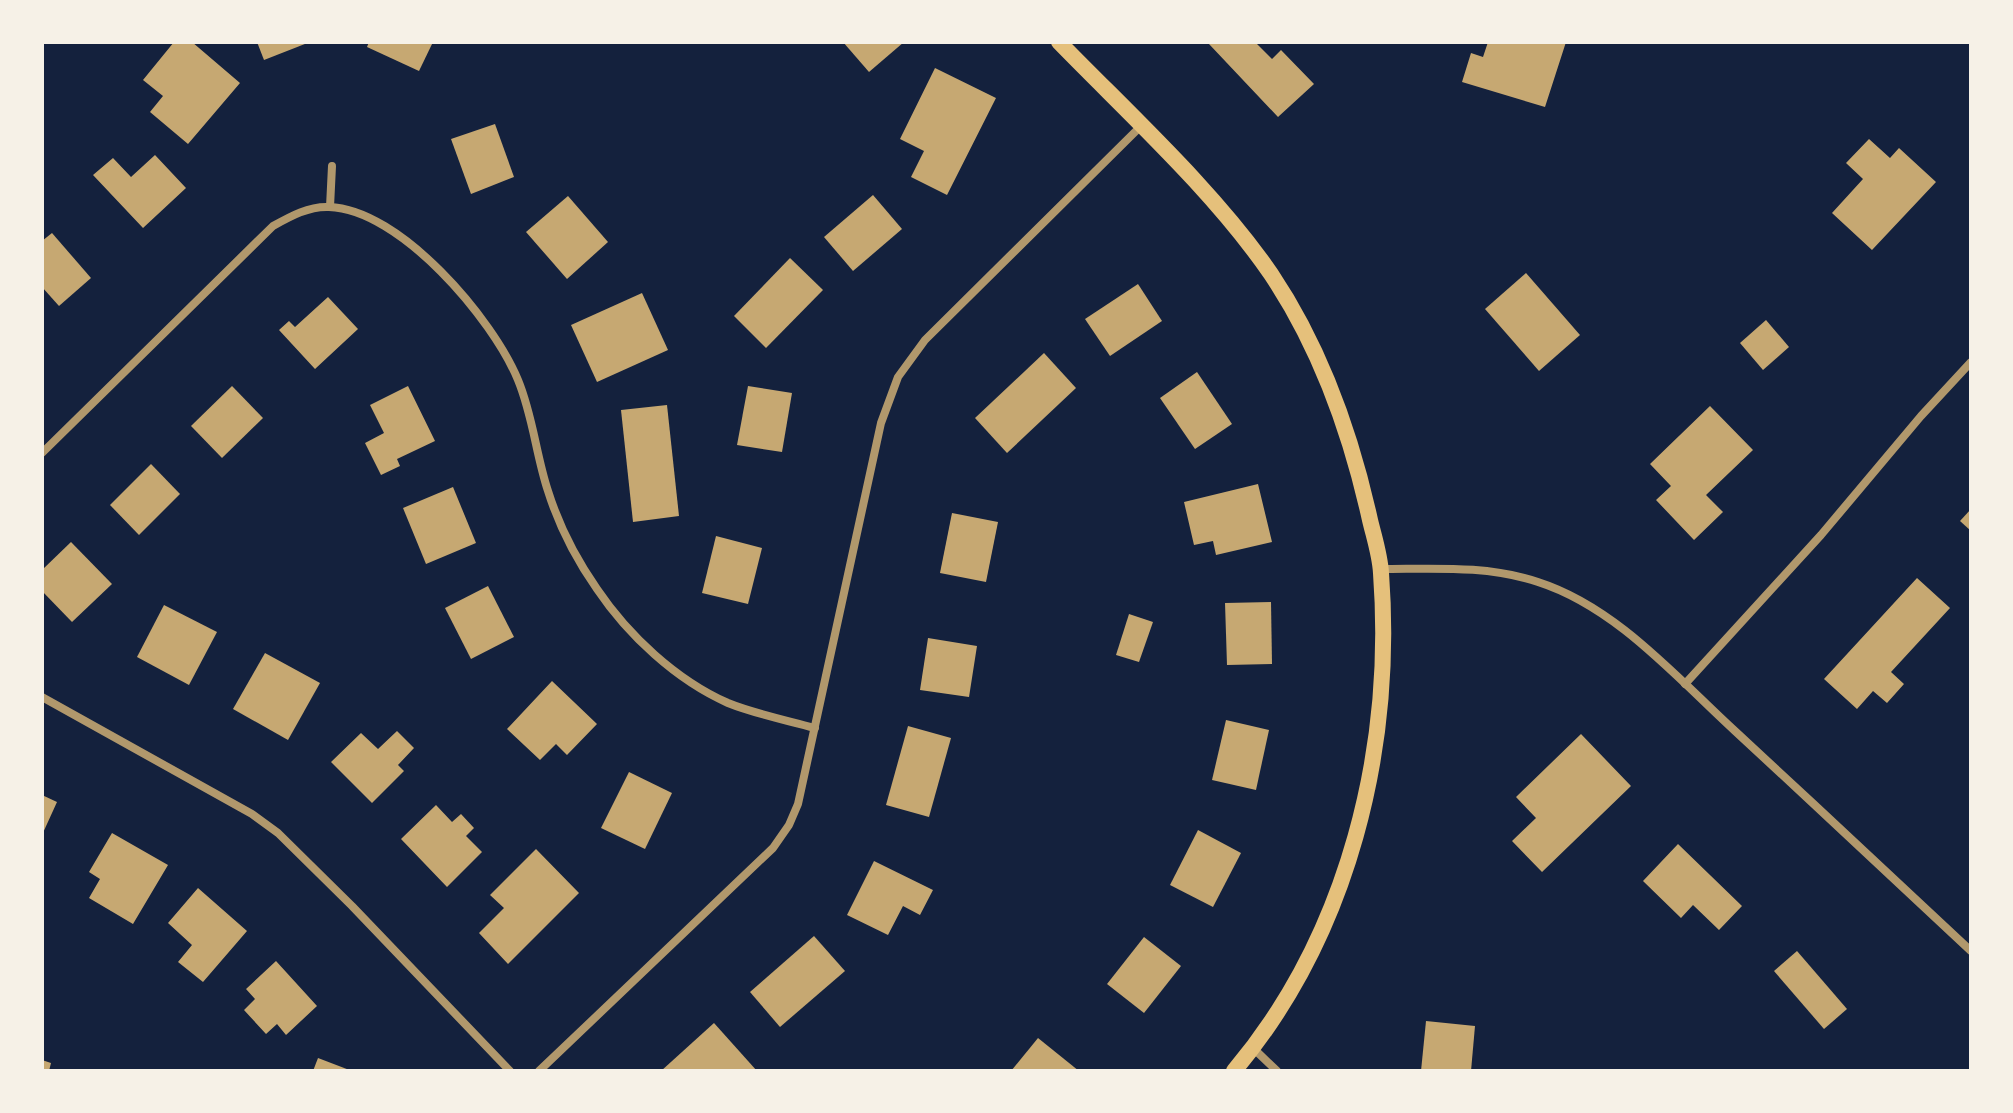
<svg xmlns="http://www.w3.org/2000/svg" width="2013" height="1113" viewBox="0 0 2013 1113" font-family="Commissioner,sans-serif">
  <rect width="100%" height="100%" fill="#14213d"/>
  <g fill="#c6a872">
    <polygon points="174,42 192,42 240,83 188,144 150,112 163,96 143,80"/>
    <polygon points="257,42 310,42 264,60"/>
    <polygon points="369,42 433,42 419,71 367,47"/>
    <polygon points="843,42 904,42 869,72"/>
    <polygon points="1211,42 1255,42 1272,59 1281,50 1314,84 1278,117 1209,44"/>
    <polygon points="1488,42 1566,42 1545,107 1462,82 1471,53 1483,57"/>
    <polygon points="935,68 996,98 947,195 911,177 924,151 900,139"/>
    <polygon points="495,124 514,177 471,194 451,139"/>
    <polygon points="1869,139 1890,158 1899,148 1936,182 1872,250 1832,213 1863,179 1846,163"/>
    <polygon points="155,155 186,188 143,228 93,175 113,158 131,177"/>
    <polygon points="873,195 902,229 853,271 824,237"/>
    <polygon points="568,196 608,242 567,279 526,232"/>
    <polygon points="52,233 91,278 59,306 42,287 42,241"/>
    <polygon points="790,258 823,290 766,348 734,316"/>
    <polygon points="1526,273 1580,335 1539,371 1485,309"/>
    <polygon points="1138,284 1162,321 1110,356 1085,319"/>
    <polygon points="642,293 668,350 597,382 571,325"/>
    <polygon points="328,297 358,329 315,369 279,330 289,321 295,327"/>
    <polygon points="1766,320 1789,347 1763,370 1740,343"/>
    <polygon points="1044,353 1076,388 1007,453 975,418"/>
    <polygon points="1197,372 1232,424 1195,449 1160,398"/>
    <polygon points="232,386 263,418 222,458 191,426"/>
    <polygon points="408,386 435,441 397,459 400,466 381,475 365,443 384,433 370,405"/>
    <polygon points="748,386 792,393 782,452 737,445"/>
    <polygon points="667,405 679,516 633,522 621,410"/>
    <polygon points="1710,406 1753,450 1706,495 1723,512 1694,540 1656,500 1671,486 1650,464"/>
    <polygon points="151,464 180,494 139,535 110,505"/>
    <polygon points="1258,484 1272,542 1216,555 1213,541 1194,545 1184,502"/>
    <polygon points="453,487 476,543 426,564 403,508"/>
    <polygon points="1971,509 1971,531 1960,521"/>
    <polygon points="952,513 998,522 986,582 940,573"/>
    <polygon points="716,536 762,548 748,604 702,593"/>
    <polygon points="71,542 112,584 72,622 42,591 42,570"/>
    <polygon points="1917,578 1950,608 1891,672 1904,684 1887,703 1873,691 1857,709 1824,679"/>
    <polygon points="488,586 514,637 471,659 445,608"/>
    <polygon points="1271,602 1272,664 1227,665 1225,603"/>
    <polygon points="164,605 217,632 189,685 137,657"/>
    <polygon points="1129,614 1153,622 1139,662 1116,655"/>
    <polygon points="928,638 977,646 969,697 920,690"/>
    <polygon points="265,653 320,683 288,740 233,709"/>
    <polygon points="552,681 597,724 567,755 556,744 540,760 507,729"/>
    <polygon points="1226,720 1269,730 1256,790 1212,780"/>
    <polygon points="908,726 951,738 929,817 886,805"/>
    <polygon points="397,731 414,748 398,765 404,771 372,803 331,762 361,733 378,749"/>
    <polygon points="1581,734 1631,786 1542,872 1512,841 1536,818 1516,797"/>
    <polygon points="629,772 672,793 645,849 601,828"/>
    <polygon points="42,795 57,802 42,835"/>
    <polygon points="436,805 452,822 461,814 474,828 466,836 482,852 447,887 401,839"/>
    <polygon points="1198,830 1241,853 1213,907 1170,885"/>
    <polygon points="112,833 168,865 133,924 89,898 100,879 89,872"/>
    <polygon points="1678,844 1742,906 1719,930 1693,905 1681,918 1643,881"/>
    <polygon points="536,849 579,893 508,964 479,933 504,908 490,895"/>
    <polygon points="874,861 933,890 920,915 903,906 888,935 847,915"/>
    <polygon points="198,888 247,931 203,982 178,962 192,945 168,923"/>
    <polygon points="814,936 845,971 780,1027 750,992"/>
    <polygon points="1144,937 1181,966 1144,1013 1107,984"/>
    <polygon points="1797,951 1847,1009 1824,1029 1774,971"/>
    <polygon points="276,961 317,1006 286,1035 277,1024 266,1034 244,1010 255,999 246,989"/>
    <polygon points="1426,1021 1475,1026 1471,1071 1421,1071"/>
    <polygon points="714,1023 757,1071 661,1071"/>
    <polygon points="1038,1038 1079,1071 1011,1071"/>
    <polygon points="318,1058 352,1071 313,1071"/>
    <polygon points="42,1060 51,1063 49,1071 42,1071"/>
  </g>
  <g fill="none" stroke-linecap="round" stroke-linejoin="round">
    <g stroke="#b1986c" stroke-width="8">
      <polyline points="330,207 332,166"/>
      <path d="M42,453L273,226C291,216 309,206 329,207C400,209 493,319 518,380C533,416 536,455 548,491C559,526 576,559 597,589C628,635 676,680 728,703C755,714 786,720 815,728"/>
      <path d="M1381,569C1434,569 1487,565 1538,582C1616,607 1676,677 1735,731C1814,804 1893,878 1971,951"/>
      <polyline points="1685,684 1821,535 1921,416 1971,362"/>
      <polyline points="42,697 252,814 278,833 352,906 510,1071"/>
      <polyline points="1253,1048 1277,1071"/>
      <polyline points="539,1071 773,848 789,825 798,804 881,423 898,377 925,340 1141,126"/>
    </g>
    <path stroke="#e5c07b" stroke-width="16" d="M1059,42C1129,114 1214,191 1271,274C1320,347 1351,434 1370,520C1374,537 1380,555 1381,573C1394,749 1349,934 1234,1071"/>
  </g>
  <rect width="2013" height="1113" fill="none" stroke="#f6f1e7" stroke-width="88"/>
</svg>
